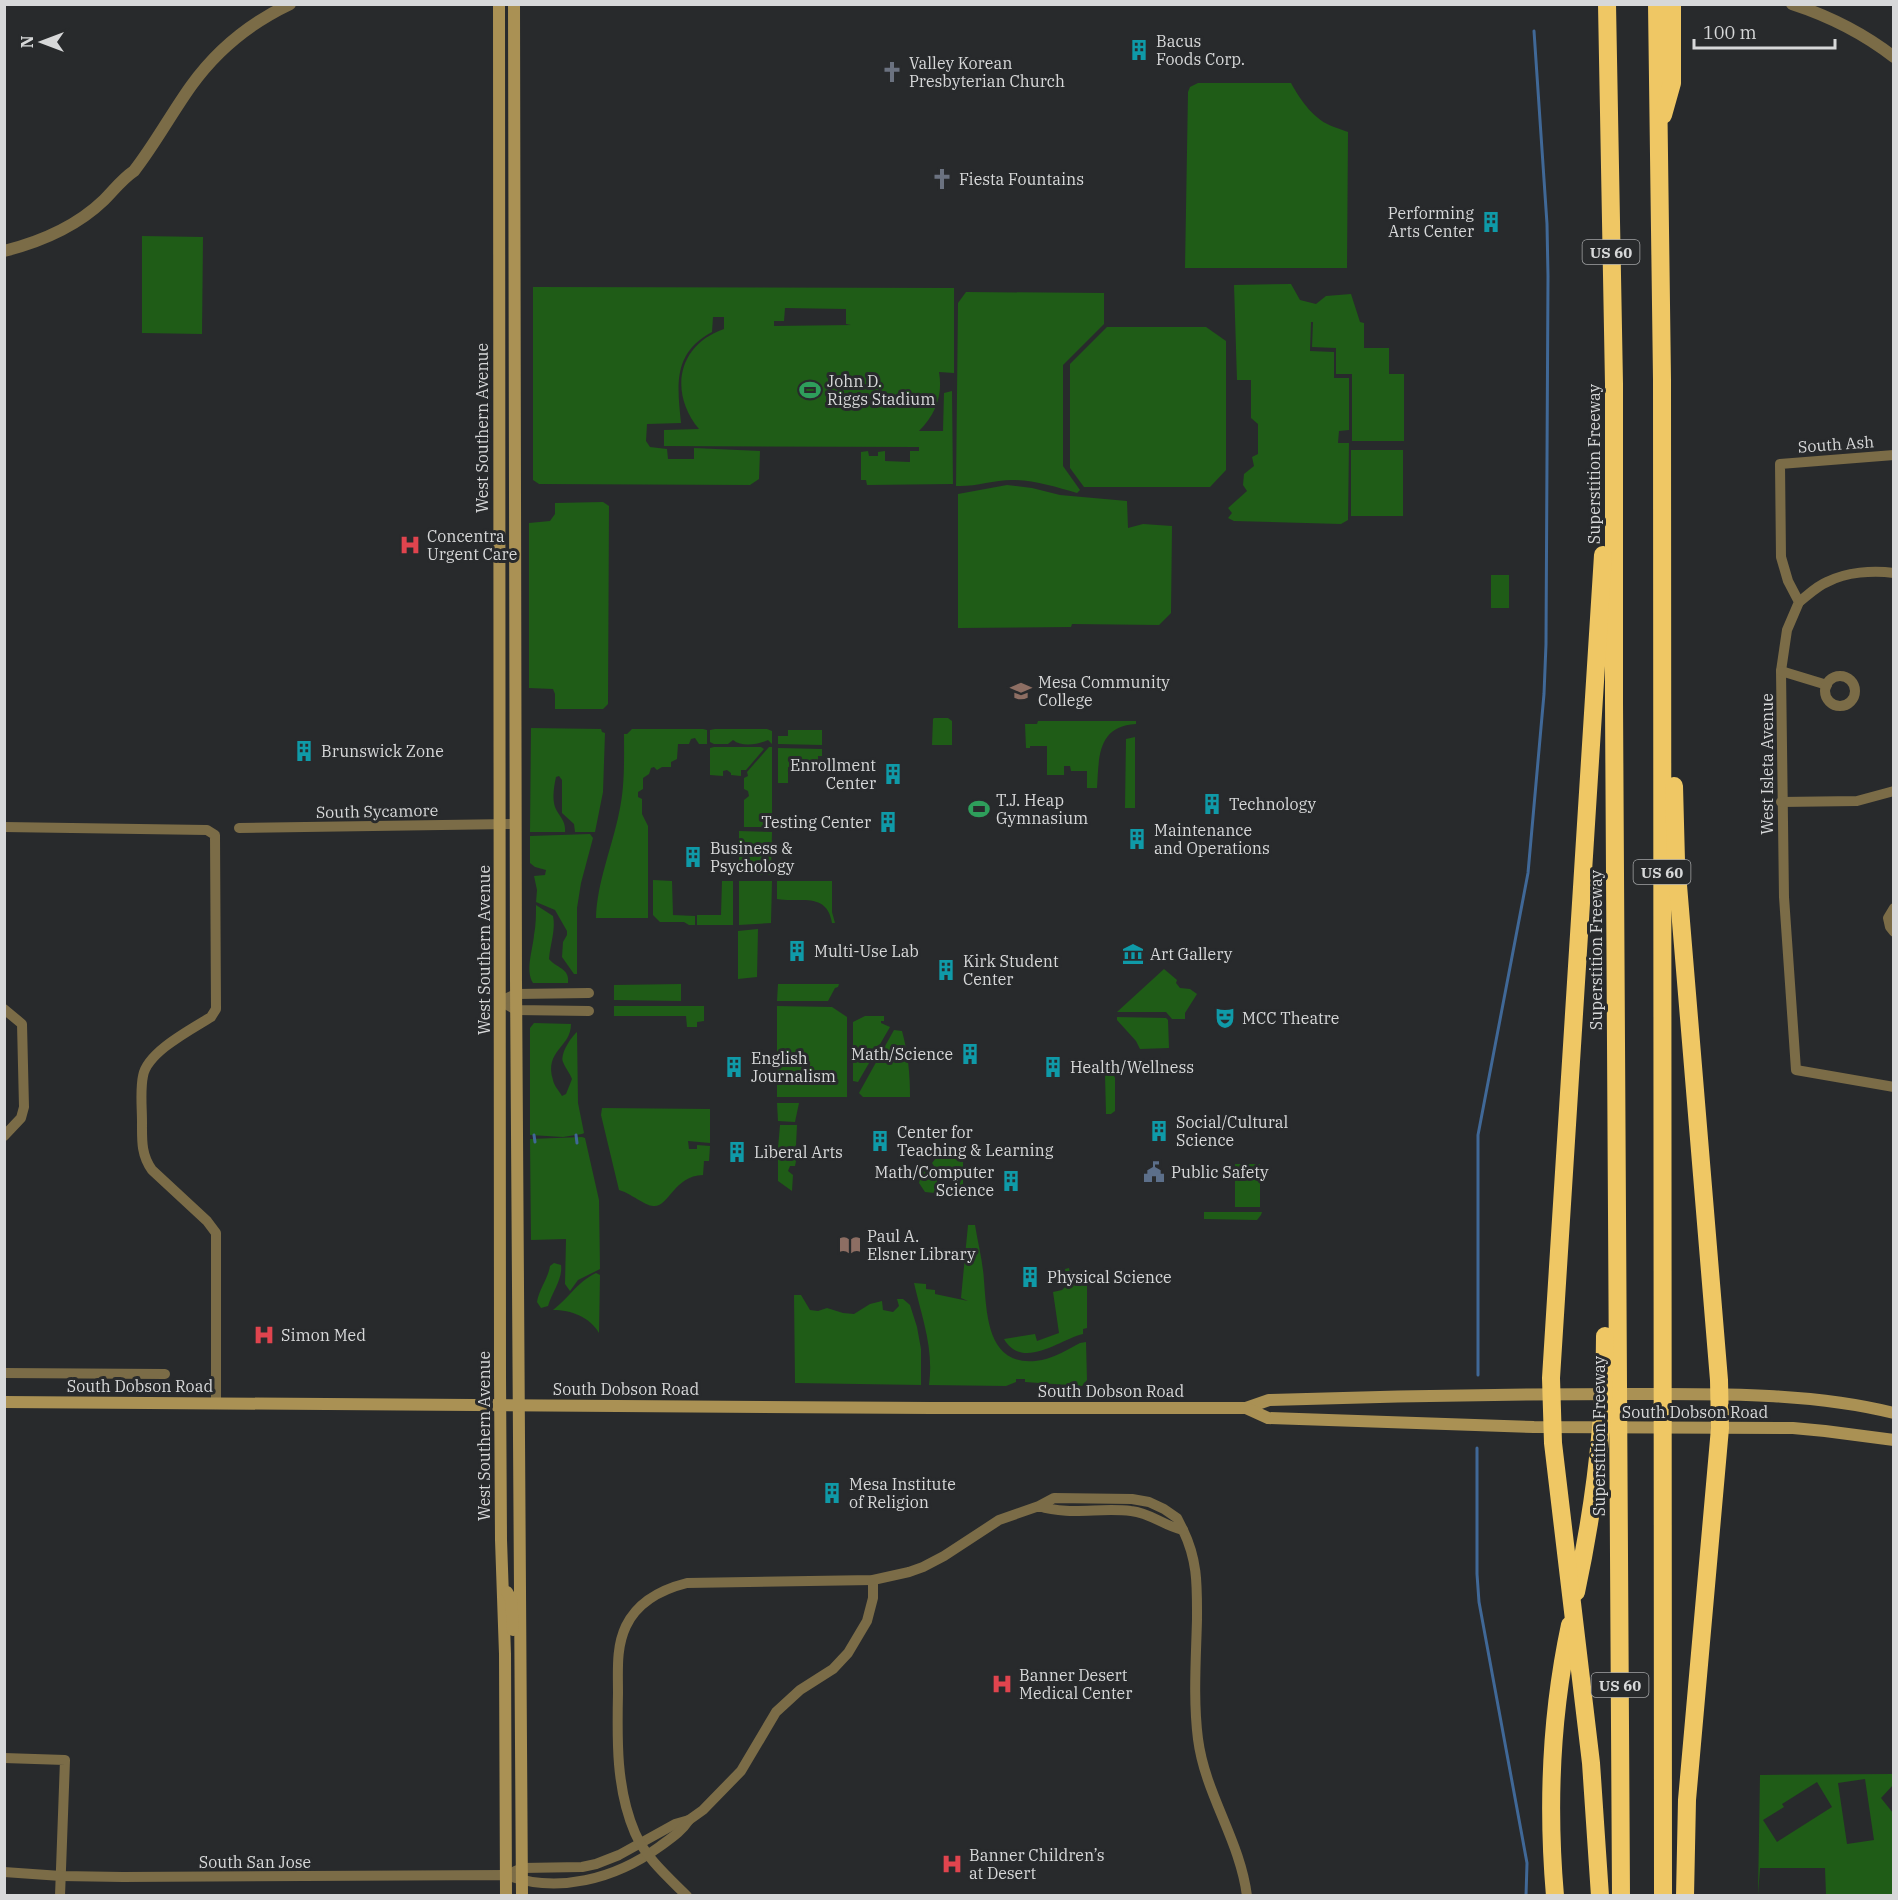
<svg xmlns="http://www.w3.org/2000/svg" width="1898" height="1900" viewBox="0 0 1898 1900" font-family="'IBM Plex Serif',serif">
  <rect width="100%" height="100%" fill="#282a2c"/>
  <g fill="#1f5c17" fill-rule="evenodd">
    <path d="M1198,83H1291C1301,101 1314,120 1334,127C1339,129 1343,130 1348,132L1347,268H1185L1188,92L1190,87Z"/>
    <polygon points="142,236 203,237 202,334 142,333"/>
    <polygon points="1291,284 1300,300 1316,304 1326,296 1351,294 1360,322 1364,323 1364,348 1389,348 1389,374 1404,374 1404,441 1352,441 1352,374 1336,374 1336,348 1312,347 1313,322 1311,322 1310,351 1334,352 1334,378 1349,378 1349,430 1339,431 1338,443 1349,443 1348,520 1341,524 1234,521 1228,518 1232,513 1228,508 1247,491 1243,485 1244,474 1254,466 1252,457 1258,454 1258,424 1251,418 1251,380 1237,380 1234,285"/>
    <path d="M533,287L954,288V373L939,372C943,395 936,414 919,431H943L944,393L952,391L953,484L867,485L866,480H861V452L868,451L869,456H878V452L885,451V461L910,462V451H919V447L664,446V430L699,429C669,393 677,345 724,329V317H713L712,332C673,353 677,384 681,423L647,424L646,441L650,447L667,449L668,459H694V448L760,451L759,479L750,485L539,484L533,480ZM785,308L846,309V324L851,325L774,326V321H784Z"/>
    <path d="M966,292L1104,293V324L1063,365V466L1080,490L1077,493C1056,487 1034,480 1012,480C993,480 975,487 956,486L958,303Z"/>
    <polygon points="1107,327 1206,327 1226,341 1226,470 1210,487 1084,487 1070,468 1070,364"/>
    <rect x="1351" y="450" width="52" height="66"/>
    <polygon points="1007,485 1032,488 1060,495 1127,501 1128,528 1143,524 1172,526 1171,613 1159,625 1072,624 1071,627 958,628 958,494"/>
    <polygon points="603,502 609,506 608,704 603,709 555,709 555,694 553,689 529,688 529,523 550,521 555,514 555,503"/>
    <rect x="1491" y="575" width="18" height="33"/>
    <polygon points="934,718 948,718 952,721 952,745 932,745 933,719"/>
    <path d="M1038,721H1136V724C1097,726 1099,758 1097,788H1087V771H1071L1070,766H1064V775H1047V746H1030V748H1026L1025,724H1037Z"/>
    <path d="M531,728L601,729L602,732L605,733L603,792L595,832H575L574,824L562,813V780L559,776L556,777C554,786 552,798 555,807C559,817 566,820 565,832H530Z"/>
    <path d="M632,729H703L707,730V744H699L695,738L691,739L689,744H678L677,759L671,762V767H662L657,770L654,767L651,768L649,774L643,778V789L638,792V797L642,799V814L648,826V918H596C597,882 612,848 619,813C625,787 624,760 624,734H627Z"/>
    <path d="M715,729H767L772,731V744L768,740C759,744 743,748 733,740L728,744H714L710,742V730Z"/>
    <polygon points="788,730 822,730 822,745 778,744 778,736 788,736"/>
    <polygon points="1135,737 1135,808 1125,808 1126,739"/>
    <polygon points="714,747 761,747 764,749 746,770 741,770 741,776 731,775 731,773 727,770 723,771 723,776 710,775 710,748"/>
    <polygon points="769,747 772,747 772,827 744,827 744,800 749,796 748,791 744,789 744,778 748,776 747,772"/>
    <polygon points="778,748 822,749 822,756 818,756 818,766 788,767 788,783 778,783"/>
    <polygon points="739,831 772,832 771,875 739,874"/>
    <polygon points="590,834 593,838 581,883 577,908 577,974 574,974 562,957 563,942 567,935 567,931 555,910 536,902 537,890 534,876 545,875 546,870 535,867 530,863 530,836"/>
    <polygon points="653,880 672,881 673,915 695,916 695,925 689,925 684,922 660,922 653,915"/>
    <polygon points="722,881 733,881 733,925 697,925 697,915 721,915"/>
    <polygon points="739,881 772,881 771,923 739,925"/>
    <path d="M777,881H832V912L835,923H832C827,891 799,903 777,899Z"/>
    <path d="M536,905L553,916C556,929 550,945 549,959C556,968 570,968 568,983H533C525,970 533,949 534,935C536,925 536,915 536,905Z"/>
    <polygon points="758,929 757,977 738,979 738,931"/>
    <polygon points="1164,969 1177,980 1176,983 1180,988 1190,989 1197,994 1185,1013 1185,1019 1172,1019 1166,1012 1117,1012"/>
    <polygon points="681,984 681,1001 614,1000 614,985"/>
    <polygon points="778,984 839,984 838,987 835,988 828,1001 777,1001"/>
    <polygon points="614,1006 704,1006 704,1021 697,1022 697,1027 687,1027 686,1016 614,1016"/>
    <polygon points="777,1006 832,1007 847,1017 847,1097 777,1097"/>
    <polygon points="865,1016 884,1016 884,1021 881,1021 881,1023 890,1027 858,1082 853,1081 853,1022"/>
    <polygon points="1117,1017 1166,1018 1168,1020 1169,1048 1140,1049 1136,1041 1117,1020"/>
    <path d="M534,1023L571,1024C571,1048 544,1050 553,1080C554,1086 560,1092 562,1096L566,1094L572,1079C570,1073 565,1068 563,1062C560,1054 571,1037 577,1032L578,1103L584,1133L582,1134L563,1137L530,1135V1028Z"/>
    <path d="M894,1030L902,1031C908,1053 910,1074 910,1097H863L859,1093Z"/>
    <polygon points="1105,1074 1113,1074 1115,1078 1115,1111 1111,1114 1106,1114"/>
    <polygon points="777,1103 799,1103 795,1122 778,1121"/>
    <path d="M602,1108L710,1109V1143L688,1141L689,1149H697V1145L710,1146L709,1161H704L703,1175C673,1176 669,1208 653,1206C646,1206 630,1193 619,1190L601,1115Z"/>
    <polygon points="780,1125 797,1125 796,1145 793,1150 780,1150 778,1148"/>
    <polygon points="582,1137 585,1138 599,1200 600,1269 578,1280 570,1291 565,1284 566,1239 531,1240 530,1139"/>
    <polygon points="780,1153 793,1153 797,1156 795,1166 790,1166 788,1171 793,1175 792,1191 778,1181 778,1155"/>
    <polygon points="936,1158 963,1158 963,1187 951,1194 938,1194 942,1187 946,1187 947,1190 953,1188 956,1178 948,1169 945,1174 936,1169 932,1163"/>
    <rect x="1235" y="1164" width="25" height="43"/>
    <polygon points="929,1165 937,1173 937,1182 939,1184 935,1193 925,1192 919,1183 922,1171"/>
    <polygon points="1204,1212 1262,1212 1261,1215 1257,1220 1204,1219"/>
    <path d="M968,1225H975C978,1244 983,1262 984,1281C987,1318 988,1370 1042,1360C1055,1357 1069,1349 1080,1343L1086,1342L1087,1380L1082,1386L1025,1382V1379H1016V1382L1006,1386L929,1385C934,1348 922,1318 914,1283L926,1284V1289L935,1290V1294L968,1301L961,1298Z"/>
    <path d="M554,1263L561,1265C563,1279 552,1292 548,1306L541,1308L537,1302C539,1289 548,1279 550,1266Z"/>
    <path d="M1069,1268L1072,1283L1087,1279V1328L1083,1329V1334C1060,1339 1023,1371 1004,1339L1035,1334L1037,1341L1059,1333L1053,1292L1062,1290L1067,1285L1065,1269Z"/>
    <path d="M596,1273L600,1275L599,1333C590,1317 571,1310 553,1310C570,1297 577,1282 596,1273Z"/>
    <polygon points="794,1295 801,1295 810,1310 818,1311 827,1308 843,1313 854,1314 870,1304 882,1301 883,1310 893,1312 899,1306 897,1299 903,1299 910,1305 917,1327 921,1349 921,1385 795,1383"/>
    <path d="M1893,1774V1785L1881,1798L1893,1813V1895H1826L1825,1868H1760L1758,1895L1760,1775ZM1865,1779L1874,1840L1847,1844L1838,1783ZM1817,1782L1832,1807L1777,1842L1763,1820L1784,1807L1782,1804Z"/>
  </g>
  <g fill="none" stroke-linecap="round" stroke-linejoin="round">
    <g stroke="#406897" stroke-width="3">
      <polyline points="534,1135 535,1142"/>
      <polyline points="576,1135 577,1143"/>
      <polyline points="1478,1375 1478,1135 1528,873 1544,694 1546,644 1548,276 1547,224 1534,31"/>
      <polyline points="1477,1448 1477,1574 1479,1602 1527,1863 1526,1896"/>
    </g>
    <g stroke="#7b6c47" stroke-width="10">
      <polyline points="1894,455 1780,464 1781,557 1788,581 1799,602 1787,630 1781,671 1784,897 1796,1070 1894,1087"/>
      <path d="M1799,602C1808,595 1817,586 1827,582C1846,572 1873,570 1894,573"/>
      <polyline points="1781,671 1827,685"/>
      <circle cx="1840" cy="691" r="15"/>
      <polyline points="1781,802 1857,801 1894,791"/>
      <path d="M4,827L207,830L215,835L216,1009L211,1017C192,1029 147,1052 143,1076C140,1090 142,1107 142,1122C142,1140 141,1155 152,1170L207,1221L216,1233V1403"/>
      <polyline points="239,828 516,824"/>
      <polyline points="1894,908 1888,918 1890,927 1894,932"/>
      <polyline points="500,1001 516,1010 589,1011"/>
      <polyline points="500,1001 516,994 589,993"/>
      <polyline points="4,1009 22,1024 24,1107 21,1118 4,1136"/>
      <polyline points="4,1373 165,1374"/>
      <path d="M1183,1530C1198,1561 1197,1586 1197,1619C1196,1659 1193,1700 1198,1739C1205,1794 1240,1840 1247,1896"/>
      <polyline points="4,1758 65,1760 60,1896"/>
      <polyline points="515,1871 522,1868 582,1867 596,1864 619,1855 675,1824 689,1820 703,1810 741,1771 776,1712 800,1690 833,1669 848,1653 867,1621 873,1598 873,1580"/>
      <path d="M4,1872L61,1876L123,1877L506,1875C558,1894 615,1879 659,1847C671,1838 681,1832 689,1820"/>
      <path d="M687,1896C667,1876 646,1858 635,1833C616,1789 617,1740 618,1693C618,1670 616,1647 626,1626C638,1601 663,1589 687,1583L873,1580L909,1572L923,1567L944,1556L999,1520L1039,1506L1054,1498L1132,1499L1149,1502L1164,1509L1177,1518L1183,1530C1164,1526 1151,1513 1131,1511C1100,1507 1069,1516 1039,1506"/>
    </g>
    <g stroke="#7b6c47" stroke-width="12">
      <path d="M1792,4C1829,16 1863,33 1894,57"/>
      <path d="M4,251C40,242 77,226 104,200C114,190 122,179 134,171C155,144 171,114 191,86C216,51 250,23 290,4"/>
    </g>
    <g stroke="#aa9154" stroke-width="12">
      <polyline points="499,4 500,1376 501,1540 505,1654 506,1896"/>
      <polyline points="514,4 516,981 522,1896"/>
      <path d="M4,1402L931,1408H1246L1269,1400C1390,1396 1511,1394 1632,1394C1716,1394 1811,1392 1894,1413"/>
      <polyline points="1246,1408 1268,1418 1534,1427 1793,1428 1825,1431 1894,1440"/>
      <polyline points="507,1592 511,1599 513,1630"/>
    </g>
    <g stroke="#efc764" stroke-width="18">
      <polyline points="1607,4 1614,384 1614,703 1621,1896"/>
      <polyline points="1657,4 1662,379 1663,1896"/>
      <polyline points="1663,115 1672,83 1672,4"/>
      <polyline points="1674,786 1676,861 1719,1380 1720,1428 1687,1800 1685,1896"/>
      <path d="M1576,1592C1594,1508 1605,1422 1605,1336"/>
      <path d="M1555,1896C1547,1804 1551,1714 1570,1625"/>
      <polyline points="1600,1896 1591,1763 1553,1443 1551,1378 1603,555"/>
    </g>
  </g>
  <defs>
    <symbol id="building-bare" viewBox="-9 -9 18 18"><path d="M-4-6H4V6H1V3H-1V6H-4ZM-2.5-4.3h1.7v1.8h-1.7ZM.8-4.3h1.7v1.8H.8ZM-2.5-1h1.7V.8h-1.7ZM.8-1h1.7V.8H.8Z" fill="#0f9aa8" stroke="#282a2c" stroke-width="2.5" paint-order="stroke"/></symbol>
    <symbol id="church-bare" viewBox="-9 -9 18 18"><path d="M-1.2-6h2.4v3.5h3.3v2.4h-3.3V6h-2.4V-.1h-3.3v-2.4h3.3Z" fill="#6b7280" stroke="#282a2c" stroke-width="2.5" paint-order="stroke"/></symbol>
    <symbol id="stadium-bare" viewBox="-9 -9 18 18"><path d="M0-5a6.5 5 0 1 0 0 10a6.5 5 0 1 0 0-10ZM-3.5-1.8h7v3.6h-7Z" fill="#2e9e5b" stroke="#282a2c" stroke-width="2.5" paint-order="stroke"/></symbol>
    <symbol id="hospital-bare" viewBox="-9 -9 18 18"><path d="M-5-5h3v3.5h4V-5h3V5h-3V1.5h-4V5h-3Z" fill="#e0444e" stroke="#282a2c" stroke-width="2.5" paint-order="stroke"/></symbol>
    <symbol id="university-bare" viewBox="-9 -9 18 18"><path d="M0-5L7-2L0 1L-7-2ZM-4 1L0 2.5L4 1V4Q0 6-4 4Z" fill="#8d6e63" stroke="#282a2c" stroke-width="2.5" paint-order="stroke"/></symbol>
    <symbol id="museum-bare" viewBox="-9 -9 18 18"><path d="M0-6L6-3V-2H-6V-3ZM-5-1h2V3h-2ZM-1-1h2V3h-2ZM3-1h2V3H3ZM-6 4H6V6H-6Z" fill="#0f9aa8" stroke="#282a2c" stroke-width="2.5" paint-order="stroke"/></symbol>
    <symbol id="theatre-bare" viewBox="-9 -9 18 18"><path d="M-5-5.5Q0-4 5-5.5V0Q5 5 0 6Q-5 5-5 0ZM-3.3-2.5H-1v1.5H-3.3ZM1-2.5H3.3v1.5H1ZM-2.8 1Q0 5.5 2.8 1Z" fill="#0f9aa8" stroke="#282a2c" stroke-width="2.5" paint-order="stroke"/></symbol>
    <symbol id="civic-bare" viewBox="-9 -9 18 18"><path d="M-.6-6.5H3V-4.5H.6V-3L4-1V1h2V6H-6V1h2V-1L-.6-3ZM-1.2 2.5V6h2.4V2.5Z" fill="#5c6f8a" stroke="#282a2c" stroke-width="2.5" paint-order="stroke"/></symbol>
    <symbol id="library-bare" viewBox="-9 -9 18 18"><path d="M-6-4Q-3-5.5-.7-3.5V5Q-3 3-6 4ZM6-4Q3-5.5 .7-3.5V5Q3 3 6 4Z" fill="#8d6e63" stroke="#282a2c" stroke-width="2.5" paint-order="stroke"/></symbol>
  </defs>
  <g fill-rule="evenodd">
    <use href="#building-bare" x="1124" y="35" width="30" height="30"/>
    <use href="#church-bare" x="877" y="57" width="30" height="30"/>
    <use href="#church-bare" x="927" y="164" width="30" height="30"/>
    <use href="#building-bare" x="1476" y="207" width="30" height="30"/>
    <use href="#stadium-bare" x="795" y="375" width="30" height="30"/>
    <use href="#hospital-bare" x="395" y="530" width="30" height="30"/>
    <use href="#university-bare" x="1006" y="676" width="30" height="30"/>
    <use href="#building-bare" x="289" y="736" width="30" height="30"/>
    <use href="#building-bare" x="878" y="759" width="30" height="30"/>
    <use href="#building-bare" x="1197" y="789" width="30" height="30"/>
    <use href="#stadium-bare" x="964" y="794" width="30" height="30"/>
    <use href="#building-bare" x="873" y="807" width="30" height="30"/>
    <use href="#building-bare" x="1122" y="824" width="30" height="30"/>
    <use href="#building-bare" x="678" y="842" width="30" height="30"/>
    <use href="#building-bare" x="782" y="936" width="30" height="30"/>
    <use href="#museum-bare" x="1118" y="939" width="30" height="30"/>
    <use href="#building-bare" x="931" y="955" width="30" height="30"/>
    <use href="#theatre-bare" x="1210" y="1003" width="30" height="30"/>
    <use href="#building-bare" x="955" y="1039" width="30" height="30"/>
    <use href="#building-bare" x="719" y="1052" width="30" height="30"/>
    <use href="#building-bare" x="1038" y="1052" width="30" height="30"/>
    <use href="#building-bare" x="1144" y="1116" width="30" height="30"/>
    <use href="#building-bare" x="865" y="1126" width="30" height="30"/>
    <use href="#building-bare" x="722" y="1137" width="30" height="30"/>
    <use href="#civic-bare" x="1139" y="1157" width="30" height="30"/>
    <use href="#building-bare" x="996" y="1166" width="30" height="30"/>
    <use href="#library-bare" x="835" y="1230" width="30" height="30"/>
    <use href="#building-bare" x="1015" y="1262" width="30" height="30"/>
    <use href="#hospital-bare" x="249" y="1320" width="30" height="30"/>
    <use href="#building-bare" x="817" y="1478" width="30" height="30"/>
    <use href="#hospital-bare" x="987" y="1669" width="30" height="30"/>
    <use href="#hospital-bare" x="937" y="1849" width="30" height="30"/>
  </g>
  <g text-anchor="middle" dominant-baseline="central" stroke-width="6" stroke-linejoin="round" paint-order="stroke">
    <g fill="#282a2c" stroke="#a2a4a5" stroke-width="1.5">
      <rect x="1582.5" y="240" width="57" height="24" rx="4.5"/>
      <rect x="1633.5" y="860" width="57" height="24" rx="4.5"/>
      <rect x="1591.5" y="1673" width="57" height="24" rx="4.5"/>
    </g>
    <g font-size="15" font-weight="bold" fill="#d7d8d9">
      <text x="1611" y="252">US 60</text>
      <text x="1662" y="872">US 60</text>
      <text x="1620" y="1685">US 60</text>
    </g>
    <g font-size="16" fill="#d7d8d9" stroke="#282a2c" text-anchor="start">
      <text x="1156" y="41">Bacus<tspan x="1156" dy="18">Foods Corp.</tspan></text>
      <text x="909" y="63">Valley Korean<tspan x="909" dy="18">Presbyterian Church</tspan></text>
      <text x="959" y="179">Fiesta Fountains</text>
      <text x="1474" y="213" text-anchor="end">Performing<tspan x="1474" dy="18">Arts Center</tspan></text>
      <text x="827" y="381">John D.<tspan x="827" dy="18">Riggs Stadium</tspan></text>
      <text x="427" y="536">Concentra<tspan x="427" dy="18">Urgent Care</tspan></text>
      <text x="1038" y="682">Mesa Community<tspan x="1038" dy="18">College</tspan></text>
      <text x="321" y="751">Brunswick Zone</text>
      <text x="876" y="765" text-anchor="end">Enrollment<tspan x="876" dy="18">Center</tspan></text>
      <text x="996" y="800">T.J. Heap<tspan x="996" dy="18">Gymnasium</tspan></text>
      <text x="1229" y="804">Technology</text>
      <text x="871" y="822" text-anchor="end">Testing Center</text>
      <text x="1154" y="830">Maintenance<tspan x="1154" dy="18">and Operations</tspan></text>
      <text x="710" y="848">Business &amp;<tspan x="710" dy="18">Psychology</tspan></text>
      <text x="814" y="951">Multi-Use Lab</text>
      <text x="1150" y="954">Art Gallery</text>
      <text x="963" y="961">Kirk Student<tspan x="963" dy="18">Center</tspan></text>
      <text x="1242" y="1018">MCC Theatre</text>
      <text x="953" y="1054" text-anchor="end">Math/Science</text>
      <text x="751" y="1058">English<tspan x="751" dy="18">Journalism</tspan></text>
      <text x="1070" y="1067">Health/Wellness</text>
      <text x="1176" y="1122">Social/Cultural<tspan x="1176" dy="18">Science</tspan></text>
      <text x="897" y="1132">Center for<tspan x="897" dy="18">Teaching &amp; Learning</tspan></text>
      <text x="754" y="1152">Liberal Arts</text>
      <text x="994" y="1172" text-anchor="end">Math/Computer<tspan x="994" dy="18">Science</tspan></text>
      <text x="1171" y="1172">Public Safety</text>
      <text x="867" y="1236">Paul A.<tspan x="867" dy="18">Elsner Library</tspan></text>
      <text x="1047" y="1277">Physical Science</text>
      <text x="281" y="1335">Simon Med</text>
      <text x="849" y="1484">Mesa Institute<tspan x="849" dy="18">of Religion</tspan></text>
      <text x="1019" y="1675">Banner Desert<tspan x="1019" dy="18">Medical Center</tspan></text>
      <text x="969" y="1855">Banner Children’s<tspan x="969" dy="18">at Desert</tspan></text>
    </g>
    <g font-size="16" fill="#d7d8d9" stroke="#282a2c">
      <text transform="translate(482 428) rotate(-90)">West Southern Avenue</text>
      <text transform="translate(1836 444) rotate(-4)">South Ash</text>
      <text transform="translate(1594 464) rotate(-90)">Superstition Freeway</text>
      <text transform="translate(1767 764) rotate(-90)">West Isleta Avenue</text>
      <text transform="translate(377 811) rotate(-1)">South Sycamore</text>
      <text transform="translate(484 950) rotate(-90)">West Southern Avenue</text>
      <text transform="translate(1596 950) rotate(-90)">Superstition Freeway</text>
      <text x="140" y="1386">South Dobson Road</text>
      <text x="626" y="1389">South Dobson Road</text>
      <text x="1111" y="1391">South Dobson Road</text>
      <text x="1695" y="1412">South Dobson Road</text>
      <text transform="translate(484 1436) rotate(-90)">West Southern Avenue</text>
      <text transform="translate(1599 1436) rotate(-90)">Superstition Freeway</text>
      <text x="255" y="1862">South San Jose</text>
    </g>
  </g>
  <rect width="1898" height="1900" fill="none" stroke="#d7d8d9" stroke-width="12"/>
  <g transform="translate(42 42) rotate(270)" stroke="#282a2c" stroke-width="4.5" paint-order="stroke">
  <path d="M0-4.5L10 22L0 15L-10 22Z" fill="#d7d8d9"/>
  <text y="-9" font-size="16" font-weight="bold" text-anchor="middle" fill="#d7d8d9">N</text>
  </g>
  <path d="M1694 39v9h141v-9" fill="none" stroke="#d7d8d9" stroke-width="3"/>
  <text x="1703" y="39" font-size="18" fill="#d7d8d9" stroke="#282a2c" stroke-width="4.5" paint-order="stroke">100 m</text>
</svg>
